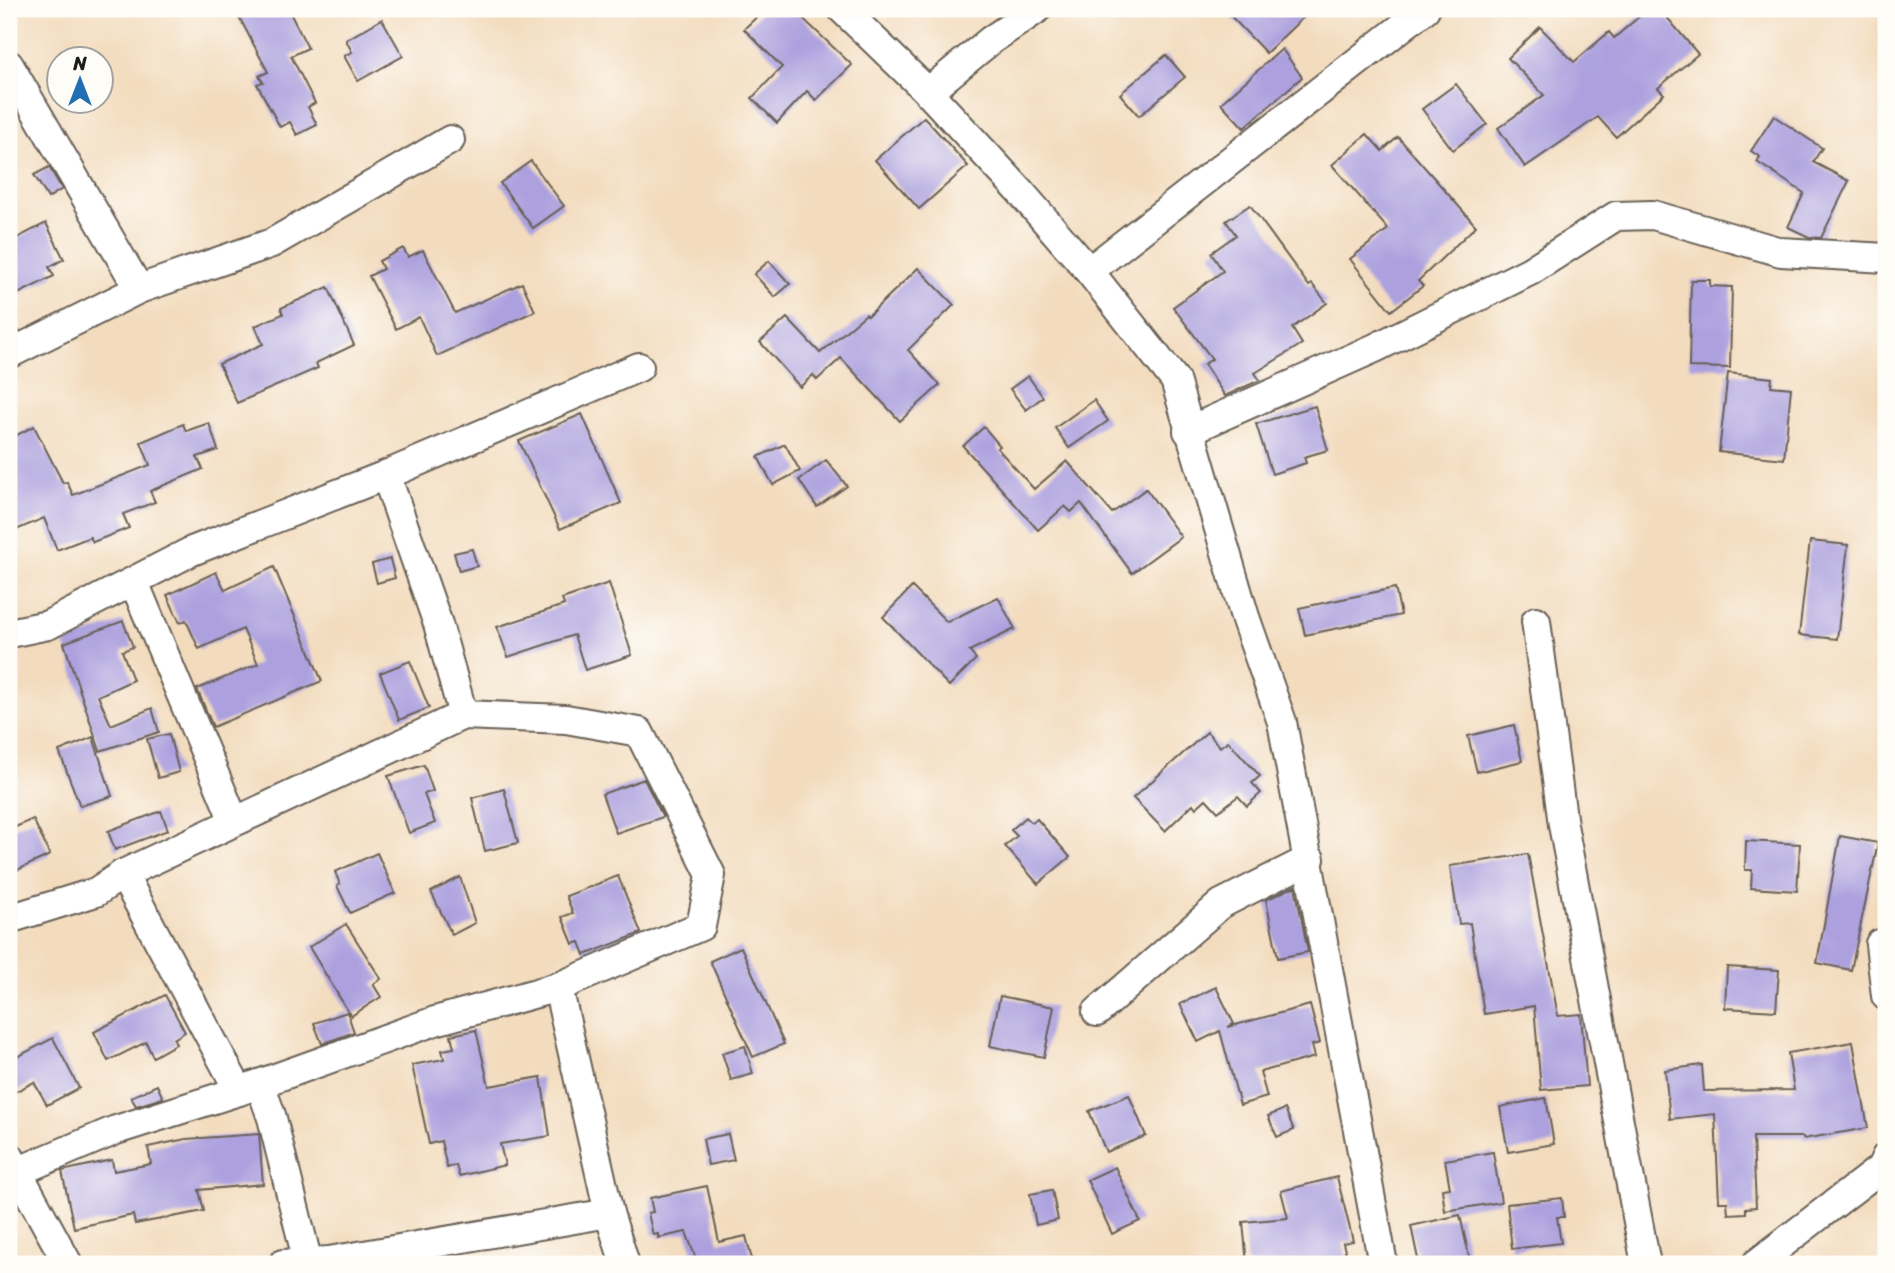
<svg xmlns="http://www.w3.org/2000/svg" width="1895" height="1273" viewBox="0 0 1895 1273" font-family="Sriracha,sans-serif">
  <rect width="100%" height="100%" fill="#fdfcf7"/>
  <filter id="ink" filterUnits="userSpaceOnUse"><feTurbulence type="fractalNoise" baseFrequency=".0143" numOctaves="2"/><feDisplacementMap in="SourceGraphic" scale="14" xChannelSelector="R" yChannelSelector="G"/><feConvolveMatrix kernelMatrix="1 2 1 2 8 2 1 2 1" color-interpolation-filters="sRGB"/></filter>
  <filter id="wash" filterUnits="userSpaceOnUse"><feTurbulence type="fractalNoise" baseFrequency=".00686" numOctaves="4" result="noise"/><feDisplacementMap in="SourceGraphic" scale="28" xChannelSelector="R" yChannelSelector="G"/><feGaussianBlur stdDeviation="1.57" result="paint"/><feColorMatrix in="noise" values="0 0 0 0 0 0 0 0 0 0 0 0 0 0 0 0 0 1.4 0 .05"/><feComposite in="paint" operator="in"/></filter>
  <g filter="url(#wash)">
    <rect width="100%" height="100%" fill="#f3dcbe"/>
    <g id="blocks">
      <g fill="#aca0de">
        <polygon points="235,9 288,9 308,48 291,56 315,103 308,107 317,125 297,135 290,122 280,127 257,84 263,82 259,76 268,72"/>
        <polygon points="765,9 793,9 852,65 816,100 807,91 777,123 752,98 782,67 744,29"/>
        <polygon points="1224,9 1312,9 1266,53"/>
        <polygon points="1648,9 1660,9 1698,54 1658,88 1664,94 1616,137 1598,117 1525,167 1498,128 1544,95 1508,58 1540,27 1574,62 1609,32 1614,38"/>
        <polygon points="382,19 403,56 358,81 344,56 352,52 346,40"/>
        <polygon points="1282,49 1302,77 1244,128 1221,103"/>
        <polygon points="1166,55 1185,77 1139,116 1120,94"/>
        <polygon points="1456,84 1487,124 1453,150 1422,109"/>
        <polygon points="1774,116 1822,148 1813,162 1849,181 1821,238 1809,237 1788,227 1804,193 1757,162 1760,157 1751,151"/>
        <polygon points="924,117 968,166 919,209 875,160"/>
        <polygon points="1367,134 1382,151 1398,137 1476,226 1418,281 1423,286 1391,311 1350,259 1388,229 1332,165"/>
        <polygon points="531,161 564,206 533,228 500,183"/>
        <polygon points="49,167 62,189 48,198 34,175"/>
        <polygon points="1250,205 1309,286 1312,284 1327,303 1292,328 1302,344 1255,373 1260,380 1225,396 1204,364 1212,359 1173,307 1223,271 1211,253 1236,235 1226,221"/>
        <polygon points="46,223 64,259 49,267 54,276 14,296 9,284 9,242"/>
        <polygon points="403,248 408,257 423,250 455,313 522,283 535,311 437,356 419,317 396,329 369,276 383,269 379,261"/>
        <polygon points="769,261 790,284 775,297 754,274"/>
        <polygon points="918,268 954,305 908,350 940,385 900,421 841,358 817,380 813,375 800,387 760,342 787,318 820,353 866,314 868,316"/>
        <polygon points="1691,280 1710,280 1710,286 1732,287 1730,368 1689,367"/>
        <polygon points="328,287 354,345 316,363 318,368 237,403 219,364 263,344 255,326 283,314 281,308"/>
        <polygon points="1728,373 1772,378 1771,386 1791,388 1784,459 1719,452"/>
        <polygon points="1028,376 1043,397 1026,410 1010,389"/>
        <polygon points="1094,400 1108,421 1069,448 1055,428"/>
        <polygon points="1315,406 1328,450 1304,457 1306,463 1272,474 1256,424"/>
        <polygon points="582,414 621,503 560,529 519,441"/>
        <polygon points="209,423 218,450 197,457 203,469 150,491 155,502 123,514 129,528 93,542 90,537 57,550 44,518 9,533 9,439 34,426 63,483 67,482 73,495 150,465 141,442 183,424 186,431"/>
        <polygon points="984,427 1000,446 997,448 1034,489 1067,461 1112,513 1146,489 1181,537 1132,573 1081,503 1071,512 1065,506 1038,530 963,446"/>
        <polygon points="785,444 800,471 773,485 758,457"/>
        <polygon points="826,460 847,486 817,507 799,480"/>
        <polygon points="1810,541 1848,545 1837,639 1799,635"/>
        <polygon points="472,549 477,566 459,571 454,553"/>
        <polygon points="390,559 395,578 377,583 372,564"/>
        <polygon points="274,567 322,681 213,727 197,689 258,664 243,629 199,649 186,620 180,623 167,595 216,572 225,590"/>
        <polygon points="609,583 632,655 585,670 574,635 508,657 497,627 564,605 562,599"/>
        <polygon points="912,587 947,622 998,597 1015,629 969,651 976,659 949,686 883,617"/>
        <polygon points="1395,588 1401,615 1305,635 1299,608"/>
        <polygon points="123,621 133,647 122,651 133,680 98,696 111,725 152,708 159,732 100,751 64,643"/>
        <polygon points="410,661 429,708 399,720 380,673"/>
        <polygon points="1514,725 1522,761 1477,772 1468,736"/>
        <polygon points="1207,732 1220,747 1228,741 1260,776 1252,783 1261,793 1247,806 1238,796 1218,812 1206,799 1196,808 1193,804 1165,831 1133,798"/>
        <polygon points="169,734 179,772 158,778 147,739"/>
        <polygon points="93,737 112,796 80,806 59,751"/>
        <polygon points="424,765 433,791 424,794 435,823 409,833 388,776"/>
        <polygon points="644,779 663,817 616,833 602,794"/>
        <polygon points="504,789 518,843 485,851 472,798"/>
        <polygon points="161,811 168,830 115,850 108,831"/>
        <polygon points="1026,817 1032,823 1037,819 1070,857 1038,884 1005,846 1017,836 1011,830"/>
        <polygon points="33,819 50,855 9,874 9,830"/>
        <polygon points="1840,836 1878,843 1851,970 1817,963"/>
        <polygon points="1746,841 1800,844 1797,891 1751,888 1752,870 1745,870"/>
        <polygon points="377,853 395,893 350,913 337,886 340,884 335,872"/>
        <polygon points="1528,854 1558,1016 1581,1014 1587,1086 1541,1090 1534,1006 1484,1014 1470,923 1459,924 1450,866"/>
        <polygon points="618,876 641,933 585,955 580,942 573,944 562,917 573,913 566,896"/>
        <polygon points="460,877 475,923 452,935 431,892"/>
        <polygon points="1295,886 1308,952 1278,958 1266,900"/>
        <polygon points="346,924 381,979 373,984 381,997 351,1016 309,947"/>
        <polygon points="741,947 784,1044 753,1057 710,961"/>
        <polygon points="1727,967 1779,970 1776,1011 1725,1008"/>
        <polygon points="1216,987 1234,1024 1228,1027 1310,1005 1320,1043 1312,1045 1315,1057 1260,1072 1267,1097 1240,1105 1220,1031 1198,1042 1180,1004"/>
        <polygon points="165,995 185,1032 174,1039 176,1044 153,1057 146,1042 108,1061 94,1032"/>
        <polygon points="1000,996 1054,1007 1044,1057 990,1046"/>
        <polygon points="347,1012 354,1032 322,1044 314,1023"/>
        <polygon points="476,1030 489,1086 541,1077 550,1136 500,1144 505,1165 459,1176 456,1165 447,1168 441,1141 429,1144 412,1065 444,1059 442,1050 454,1048 451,1035"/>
        <polygon points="53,1038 79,1088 47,1105 34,1082 15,1092 9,1080 9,1061"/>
        <polygon points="1853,1042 1868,1128 1803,1139 1803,1137 1753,1137 1756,1207 1746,1208 1746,1213 1728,1214 1727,1202 1719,1202 1715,1114 1670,1119 1665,1070 1702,1065 1704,1091 1794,1090 1788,1053"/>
        <polygon points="745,1046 753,1074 731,1080 722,1053"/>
        <polygon points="157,1085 163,1098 136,1106 131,1097"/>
        <polygon points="1129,1095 1146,1136 1106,1152 1089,1111"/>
        <polygon points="1546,1098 1554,1144 1508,1152 1500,1107"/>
        <polygon points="1285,1109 1294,1130 1277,1137 1268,1116"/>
        <polygon points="259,1134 263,1184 199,1190 204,1211 135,1224 133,1215 74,1228 62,1171 112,1160 114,1171 151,1164 148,1147 186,1139"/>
        <polygon points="728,1134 734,1160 708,1165 703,1139"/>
        <polygon points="1493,1152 1501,1202 1445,1211 1442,1189 1450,1188 1445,1160"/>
        <polygon points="1115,1167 1140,1221 1112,1234 1087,1180"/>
        <polygon points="1337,1177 1353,1241 1343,1243 1347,1259 1323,1264 1247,1264 1243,1222 1288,1218 1281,1191"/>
        <polygon points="707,1186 719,1242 746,1236 753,1264 698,1264 686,1232 658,1238 658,1234 653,1235 648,1213 653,1212 650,1198"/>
        <polygon points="1052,1190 1058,1220 1036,1225 1030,1194"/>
        <polygon points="1562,1198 1564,1217 1557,1217 1561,1243 1512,1249 1507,1204"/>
        <polygon points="1460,1215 1470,1261 1419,1264 1411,1226"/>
      </g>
    </g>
  </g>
  <g filter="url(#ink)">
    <use href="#blocks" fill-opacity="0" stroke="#675f55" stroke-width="2"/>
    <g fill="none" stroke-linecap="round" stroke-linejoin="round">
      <defs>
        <g id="minor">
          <polyline points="842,9 928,92 1018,189 1089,271 1175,380 1245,617 1282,722 1383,1264"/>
          <polyline points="9,65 139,289"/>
          <polyline points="928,92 991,40 1037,9"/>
          <polyline points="1089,271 1425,9"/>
          <polyline points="9,354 139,289 272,243 450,140"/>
          <polyline points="1188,431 1375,348 1530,271 1616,216 1653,215 1781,252 1886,258"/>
          <polyline points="134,582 234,821"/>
          <polyline points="1536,621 1563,825 1646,1264"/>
          <polyline points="9,633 48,625 192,551 386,475 639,367"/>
          <polyline points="123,874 463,715 438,624 386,475"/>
          <polyline points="9,919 96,892 123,874 239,1091"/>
          <polyline points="1880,944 1886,996"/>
          <polyline points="558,987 609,1213 625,1264"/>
          <polyline points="1097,1012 1221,904 1310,859"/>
          <polyline points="260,1084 272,1118 308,1263"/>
          <polyline points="9,1156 68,1264"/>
          <polyline points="19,1171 116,1130 239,1091 435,1021 558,987 701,926 711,875 639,732 566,719 463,715"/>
          <polyline points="283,1264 329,1261 609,1213"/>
          <polyline points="1756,1264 1881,1168 1886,1157"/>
        </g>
      </defs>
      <use href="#minor" stroke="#675f55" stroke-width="32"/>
      <use href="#minor" stroke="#fff" stroke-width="28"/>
    </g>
  </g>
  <rect width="1895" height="1273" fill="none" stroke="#fdfcf7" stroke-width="35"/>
  <g transform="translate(80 80)"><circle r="33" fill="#fdfcf7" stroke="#a3a29f" stroke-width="2"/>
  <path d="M0-5L12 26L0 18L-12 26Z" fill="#1f6fb2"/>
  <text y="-10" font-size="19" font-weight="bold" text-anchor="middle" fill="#1c1c1c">N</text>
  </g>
</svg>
